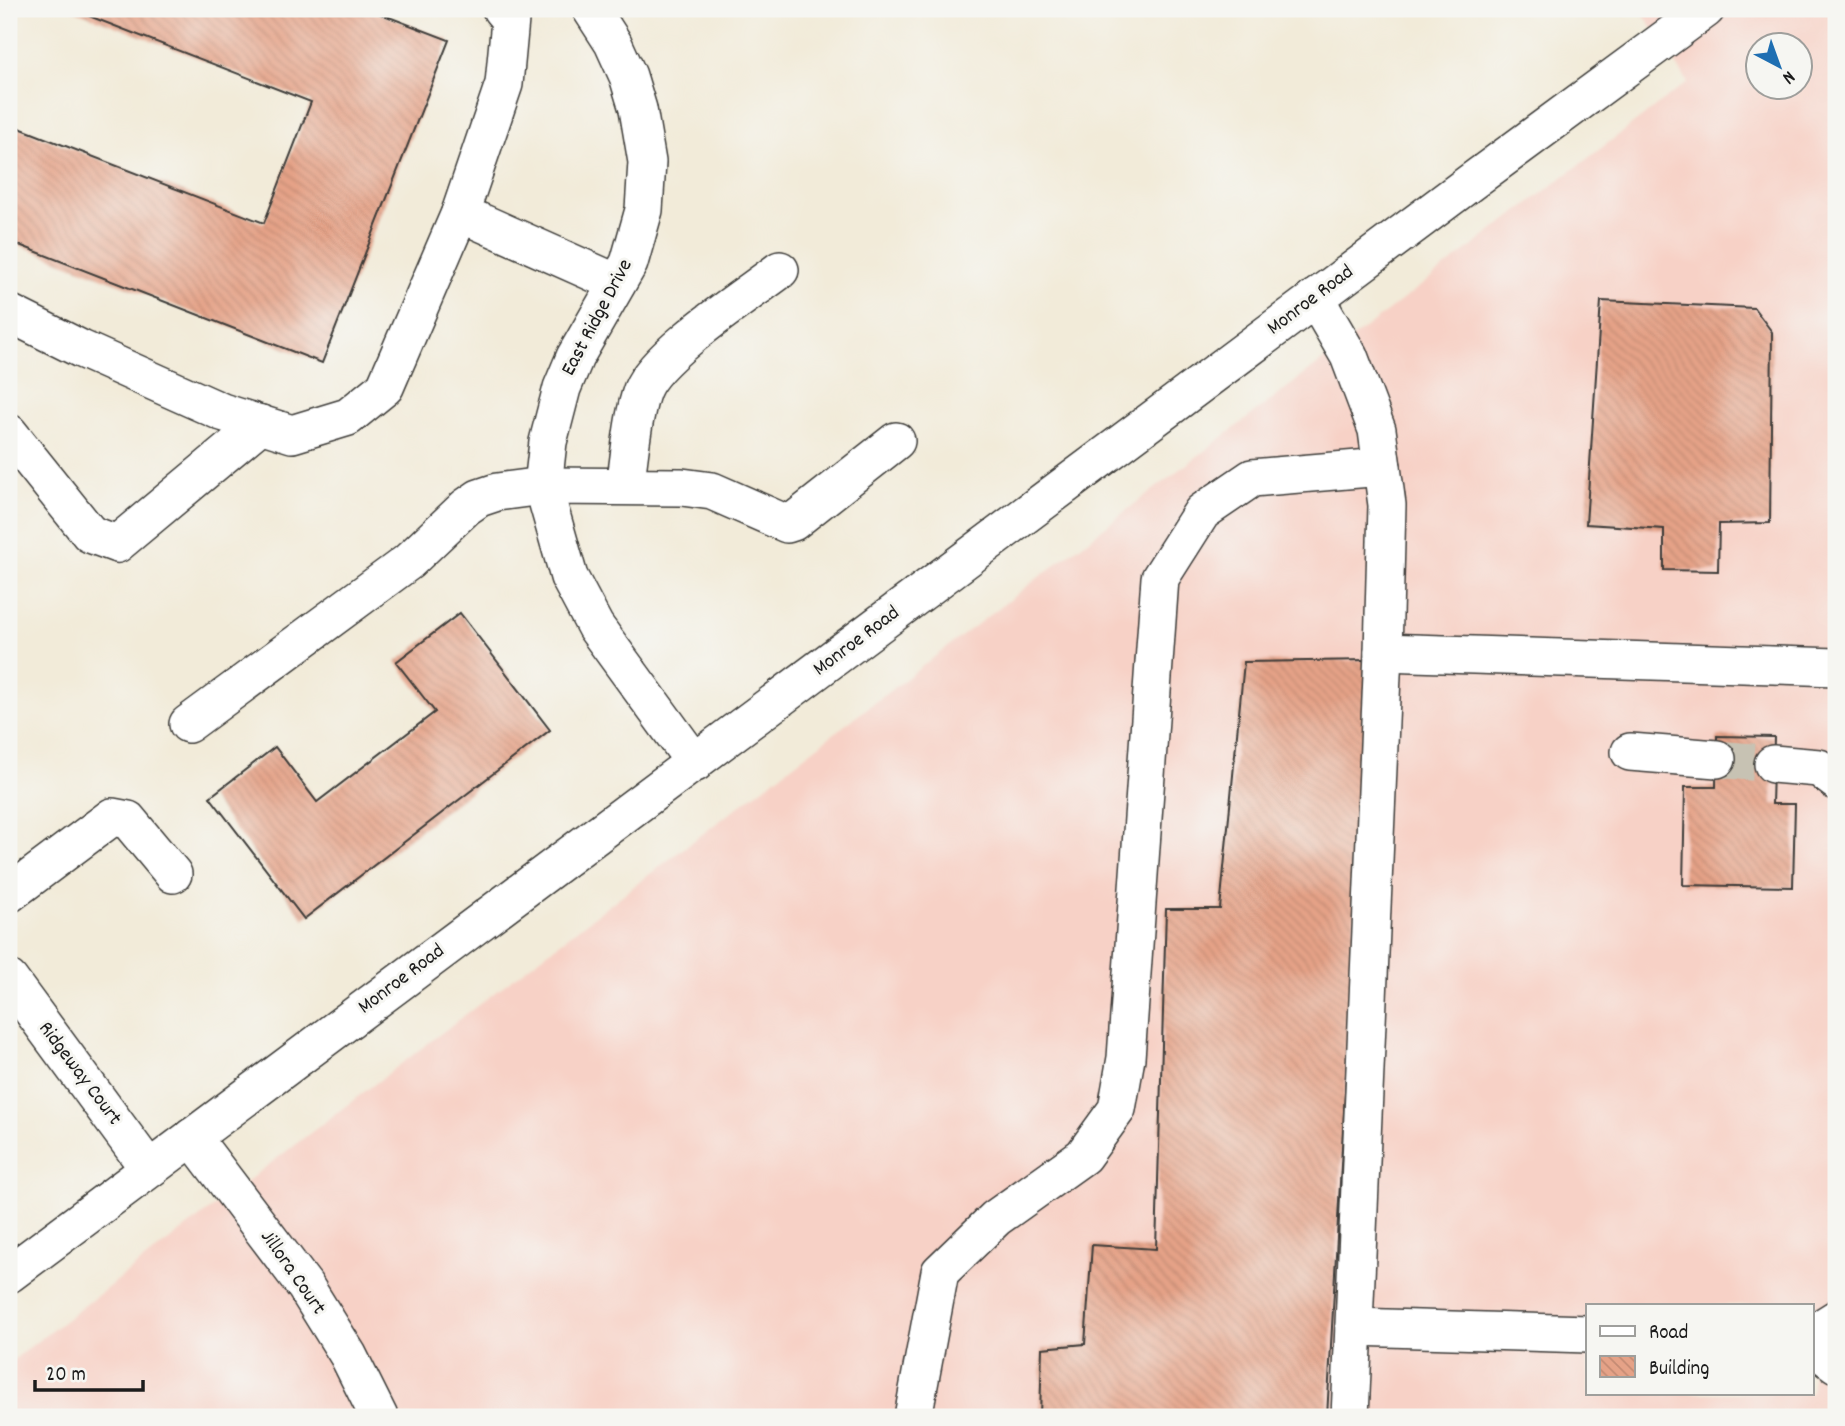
<svg xmlns="http://www.w3.org/2000/svg" width="1845" height="1426" viewBox="0 0 1845 1426" font-family="Dekko,sans-serif">
  <defs>
    <pattern id="building-back-hatch" width="6" height="6" patternUnits="userSpaceOnUse" patternTransform="scale(1.75)"><rect width="6" height="6" fill="#e5a287"/><path d="M-1 5l2 2M0 0l6 6M5-1l2 2" fill="none" stroke="#c48b74"/></pattern>
  </defs>
  <rect width="100%" height="100%" fill="#f6f6f2"/>
  <filter id="ink" filterUnits="userSpaceOnUse"><feTurbulence type="fractalNoise" baseFrequency=".0143" numOctaves="2"/><feDisplacementMap in="SourceGraphic" scale="14" xChannelSelector="R" yChannelSelector="G"/><feConvolveMatrix kernelMatrix="1 2 1 2 8 2 1 2 1" color-interpolation-filters="sRGB"/></filter>
  <filter id="wash" filterUnits="userSpaceOnUse"><feTurbulence type="fractalNoise" baseFrequency=".00686" numOctaves="4" result="noise"/><feDisplacementMap in="SourceGraphic" scale="28" xChannelSelector="R" yChannelSelector="G"/><feGaussianBlur stdDeviation="1.57" result="paint"/><feColorMatrix in="noise" values="0 0 0 0 0 0 0 0 0 0 0 0 0 0 0 0 0 1.4 0 .05"/><feComposite in="paint" operator="in"/></filter>
  <g filter="url(#wash)">
    <rect width="100%" height="100%" fill="#f2ebd9"/>
    <path fill="#f7d1c6" fill-rule="evenodd" d="M1640,9H1836V1417H9V1363L1688,82ZM1758,46H1800V88H1758ZM1588,1305H1812V1393H1588Z"/>
    <g id="blocks">
      <g fill="url(#building-back-hatch)">
        <polygon points="71,9 368,9 449,40 322,363 9,241 9,124 264,223 311,102"/>
        <polygon points="1601,301 1754,308 1772,332 1770,523 1719,524 1718,571 1664,570 1664,529 1586,524"/>
        <polygon points="460,613 550,730 304,919 210,797 275,747 317,802 435,712 396,662"/>
        <polygon points="1369,660 1327,1417 1040,1417 1042,1348 1085,1344 1092,1245 1156,1249 1166,909 1220,909 1244,662"/>
        <polygon points="1717,736 1774,737 1772,804 1795,804 1793,887 1683,885 1685,787 1716,787"/>
      </g>
    </g>
  </g>
  <g filter="url(#ink)">
    <use href="#blocks" fill-opacity="0" stroke="#3c3b38" stroke-width="2"/>
    <g fill="none" stroke-linecap="round" stroke-linejoin="round">
      <polyline stroke="#c7c2b3" stroke-width="37" stroke-dasharray="37 18" stroke-linecap="butt" points="1717,759 1773,764"/>
      <defs>
        <g id="minor">
          <polyline points="591,9 613,43 628,76 638,109 647,162 644,210 629,263 575,357 562,388 548,442 543,486 569,577 595,626 695,763"/>
          <polyline points="460,213 504,84 510,20 501,9"/>
          <polyline points="1315,298 1349,356 1377,430 1387,505 1383,652 1350,1417"/>
          <polyline points="9,313 81,349 222,412 292,434 348,417 385,387 460,213 617,283"/>
          <polyline points="9,433 90,534 117,544 261,424"/>
          <path d="M625,486C630,456 632,418 642,390C656,354 746,296 780,270"/>
          <polyline points="1383,652 1836,667"/>
          <polyline points="188,724 408,562 466,507 479,498 497,492 543,486 682,487 712,491 787,524 793,522 896,441"/>
          <polyline points="1630,752 1717,759"/>
          <polyline points="1773,764 1819,768 1836,781"/>
          <polyline points="9,894 112,817 128,820 173,874"/>
          <polyline points="9,979 149,1169"/>
          <polyline points="192,1137 305,1286 348,1355 379,1417"/>
          <polyline points="9,1274 1471,182 1706,9"/>
          <polyline points="1354,1327 1588,1334"/>
          <polyline points="1812,1334 1836,1319"/>
          <polyline points="1812,1346 1836,1364"/>
          <polyline points="913,1417 940,1272 996,1218 1083,1156 1117,1109 1126,1058 1160,578 1202,512 1252,478 1382,467"/>
        </g>
      </defs>
      <use href="#minor" stroke="#3c3b38" stroke-width="40"/>
      <use href="#minor" stroke="#fff" stroke-width="37"/>
    </g>
  </g>
  <g text-anchor="middle" dominant-baseline="central" stroke-width="6" stroke-linejoin="round" paint-order="stroke">
    <g font-size="21" fill="#1c1c1c" stroke="#f6f6f2">
      <text transform="translate(1311 301) rotate(-37)">Monroe Road</text>
      <text transform="translate(598 318) rotate(-62)">East Ridge Drive</text>
      <text transform="translate(857 642) rotate(-37)">Monroe Road</text>
      <text transform="translate(402 980) rotate(-37)">Monroe Road</text>
      <text transform="translate(79 1074) rotate(53)">Ridgeway Court</text>
      <text transform="translate(292 1273) rotate(55)">Jillora Court</text>
    </g>
  </g>
  <rect width="1845" height="1426" fill="none" stroke="#f6f6f2" stroke-width="35"/>
  <rect x="1586" y="1304" width="228" height="91" fill="#f6f6f2" stroke="#9f9f9c" stroke-width="2"/>
  <rect x="1600" y="1326" width="35" height="10" fill="#ffffff" stroke="#9f9f9c" stroke-width="2"/>
  <text x="1649" y="1338" font-size="21" fill="#1c1c1c">Road</text>
  <rect x="1600" y="1356" width="35" height="21" fill="url(#building-back-hatch)" stroke="#9f9f9c" stroke-width="2"/>
  <text x="1649" y="1374" font-size="21" fill="#1c1c1c">Building</text>
  <g transform="translate(1779 66) rotate(139)"><circle r="33" fill="#f6f6f2" stroke="#9f9f9c" stroke-width="2"/>
  <path d="M0-5L12 26L0 18L-12 26Z" fill="#1f6fb2"/>
  <text y="-10" font-size="19" font-weight="bold" text-anchor="middle" fill="#1c1c1c">N</text>
  </g>
  <path d="M35 1380v10h108v-10" fill="none" stroke="#1c1c1c" stroke-width="3.5"/>
  <text x="46" y="1380" font-size="21" fill="#1c1c1c" stroke="#f6f6f2" stroke-width="5" paint-order="stroke">20 m</text>
</svg>
